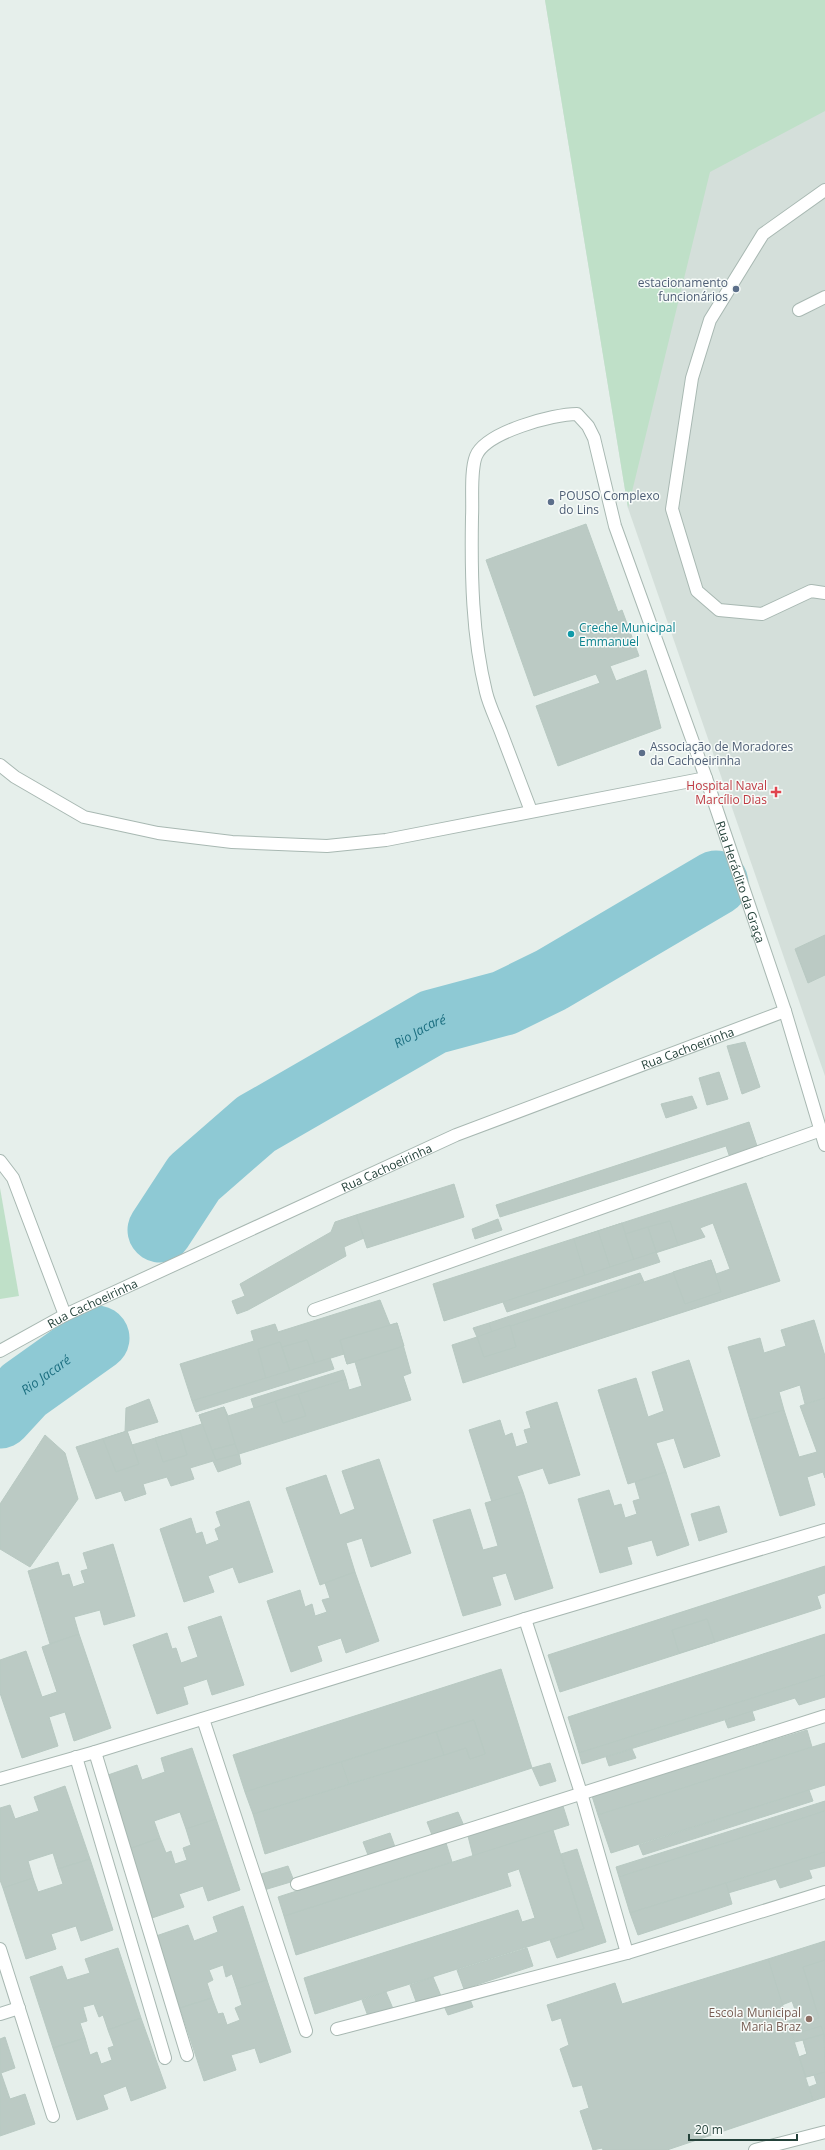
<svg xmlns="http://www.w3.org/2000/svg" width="825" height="2150" viewBox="0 0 825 2150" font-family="'Open Sans',sans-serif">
  <rect width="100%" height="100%" fill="#e6efeb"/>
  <polygon fill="#d4dfda" points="545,0 825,0 825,1076 628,508"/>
  <g fill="#bfe0c8">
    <polygon points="545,0 825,0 825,111 710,172 628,508"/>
    <polygon points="0,1188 19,1296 0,1299"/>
  </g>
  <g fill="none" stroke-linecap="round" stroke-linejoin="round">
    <g stroke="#8ec9d4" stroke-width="65">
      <path id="s1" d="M160,1230L194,1178L256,1124L433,1022L504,1003L551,980L716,883"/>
      <path id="s2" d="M0,1416L24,1390L97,1338"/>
    </g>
  </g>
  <g fill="#bbcac4" stroke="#b8c9c2">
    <polygon points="586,524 618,612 622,610 639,656 610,666 616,681 646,670 661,728 558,766 536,706 600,683 596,674 534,696 486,560"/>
    <polygon points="825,935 825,975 808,983 795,949"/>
    <polygon points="745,1042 760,1087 742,1094 727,1046"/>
    <polygon points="719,1072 728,1099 707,1105 699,1078"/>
    <polygon points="692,1096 697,1108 666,1118 661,1104"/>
    <polygon points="749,1122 757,1146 729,1155 726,1146 500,1217 496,1205"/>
    <polygon points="746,1183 780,1281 463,1383 452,1345 477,1337 473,1328 489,1323 492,1332 711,1260 716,1274 730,1269 713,1223 700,1228 705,1237 444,1321 433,1284"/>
    <polygon points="454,1184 464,1217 367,1248 356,1215"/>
    <polygon points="356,1215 364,1238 344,1247 346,1256 248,1310 237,1314 232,1301 245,1296 240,1284 331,1232 335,1222"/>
    <polygon points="498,1219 502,1230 475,1239 472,1229"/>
    <polygon points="670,1221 678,1245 656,1252 648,1227"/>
    <polygon points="622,1223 634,1260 610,1267 598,1231"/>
    <polygon points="648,1227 656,1252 634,1260 625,1234"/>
    <polygon points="598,1231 610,1267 585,1276 574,1239"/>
    <polygon points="656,1252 660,1262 507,1312 503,1302"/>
    <polygon points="711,1260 721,1292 685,1304 673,1272"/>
    <polygon points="640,1273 644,1282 492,1332 489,1323"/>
    <polygon points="380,1300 390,1325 397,1323 411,1373 403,1376 411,1400 239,1454 241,1464 218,1472 213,1461 190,1468 194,1479 171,1486 167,1477 143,1484 146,1494 125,1501 121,1491 96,1499 76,1447 127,1431 132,1445 202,1424 199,1415 224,1407 228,1416 346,1379 349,1390 362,1386 355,1362 347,1364 344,1354 192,1401 180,1364 254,1341 251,1331 275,1324 278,1332"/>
    <polygon points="814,1320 825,1356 825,1398 805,1404 800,1385 779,1392 784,1410 750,1420 728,1347 760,1338 764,1353 786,1346 781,1330"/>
    <polygon points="397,1323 404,1346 347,1364 340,1340"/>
    <polygon points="510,1325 516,1347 484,1357 477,1337"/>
    <polygon points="307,1340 315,1363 290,1371 282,1347"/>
    <polygon points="280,1342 290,1371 266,1379 258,1349"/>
    <polygon points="330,1358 334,1369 196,1412 192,1401"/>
    <polygon points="689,1360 720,1456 684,1468 674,1438 656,1443 666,1472 628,1484 598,1390 636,1378 648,1417 664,1411 652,1372"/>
    <polygon points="343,1370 346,1379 254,1408 251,1399"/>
    <polygon points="298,1394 306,1416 283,1423 275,1401"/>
    <polygon points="825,1398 825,1478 823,1472 807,1477 815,1505 780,1516 750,1420 784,1410 799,1457 817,1452 800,1406"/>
    <polygon points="149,1399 158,1422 125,1432 126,1408"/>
    <polygon points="557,1402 580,1475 549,1484 543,1468 517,1476 523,1492 492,1502 469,1430 500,1420 505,1436 512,1433 516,1447 528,1443 524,1430 531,1428 526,1412"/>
    <polygon points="224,1407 235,1444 212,1450 199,1415"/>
    <polygon points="127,1431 139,1464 116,1472 103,1439"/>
    <polygon points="180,1431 187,1455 163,1462 155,1438"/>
    <polygon points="45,1435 65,1453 78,1499 30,1567 0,1549 0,1504"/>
    <polygon points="235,1444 239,1454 216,1460 212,1450"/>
    <polygon points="379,1459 411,1553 371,1567 362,1538 346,1543 355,1572 320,1585 286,1488 326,1475 340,1515 355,1509 342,1471"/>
    <polygon points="666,1472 689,1545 657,1556 652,1540 627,1547 632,1564 600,1573 578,1499 609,1490 614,1506 621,1504 625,1518 637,1514 633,1501 640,1499 635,1482"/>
    <polygon points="523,1492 553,1588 515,1600 506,1573 492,1577 501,1605 463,1616 433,1520 470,1509 483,1550 498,1546 485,1503"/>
    <polygon points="249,1501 273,1572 239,1583 233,1567 208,1576 214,1592 184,1602 160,1529 191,1518 196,1534 202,1532 206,1545 219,1540 215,1529 221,1526 216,1512"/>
    <polygon points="719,1506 727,1532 699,1541 691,1514"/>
    <polygon points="113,1544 135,1616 104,1625 100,1610 74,1617 79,1634 50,1644 28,1571 58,1562 62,1576 69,1574 73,1587 85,1583 81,1571 88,1569 83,1553"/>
    <polygon points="825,1566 825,1593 817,1596 821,1608 560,1692 548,1655"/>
    <polygon points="355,1572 379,1641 346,1653 341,1638 317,1646 322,1661 291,1672 267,1601 300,1590 305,1607 312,1604 315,1616 327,1612 322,1600 330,1598 325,1583"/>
    <polygon points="221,1616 244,1685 212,1695 207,1679 183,1687 188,1704 157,1714 133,1645 167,1633 172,1649 176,1648 181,1663 198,1657 188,1627"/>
    <polygon points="707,1619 715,1642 679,1653 672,1630"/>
    <polygon points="79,1634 111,1728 74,1741 65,1712 49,1717 58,1746 22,1758 0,1693 0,1660 26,1651 42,1697 57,1692 42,1647"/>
    <polygon points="825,1634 825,1675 579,1753 568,1717"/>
    <polygon points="501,1669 532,1768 265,1854 253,1814 466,1748 470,1759 485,1754 474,1720 245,1792 233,1755"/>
    <polygon points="825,1675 825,1697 799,1705 795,1698 582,1764 579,1753"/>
    <polygon points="752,1711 755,1720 728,1728 725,1720"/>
    <polygon points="474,1720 485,1754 470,1759 466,1748 444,1755 436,1732"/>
    <polygon points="807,1730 812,1747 598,1815 592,1796"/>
    <polygon points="436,1732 444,1755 349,1784 341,1762"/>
    <polygon points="825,1743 825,1785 611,1853 598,1815"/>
    <polygon points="192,1748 216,1819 186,1829 180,1812 154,1821 160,1838 129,1849 105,1776 137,1765 142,1780 165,1772 161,1758"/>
    <polygon points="632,1749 636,1758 609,1766 606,1757"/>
    <polygon points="341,1762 349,1784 253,1814 245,1792"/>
    <polygon points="550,1763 556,1781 540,1786 532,1768"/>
    <polygon points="65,1786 90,1859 58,1869 53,1853 28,1861 33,1878 3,1888 0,1880 0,1808 10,1805 15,1819 39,1811 34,1797"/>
    <polygon points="809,1790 813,1801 643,1855 639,1845"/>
    <polygon points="825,1801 825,1811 619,1877 616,1867"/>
    <polygon points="563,1806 569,1825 473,1856 468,1836"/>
    <polygon points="825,1811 825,1852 630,1913 619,1877"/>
    <polygon points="458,1812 464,1826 432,1835 427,1822"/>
    <polygon points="216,1819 240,1890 208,1901 203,1886 179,1894 184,1907 152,1918 129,1849 160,1838 166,1853 171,1851 175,1864 187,1860 183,1848 191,1845 186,1829"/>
    <polygon points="553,1830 584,1929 315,2014 304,1978 518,1910 522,1922 535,1918 519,1869 507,1873 511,1886 296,1955 284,1916"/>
    <polygon points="390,1833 395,1847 368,1855 363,1842"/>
    <polygon points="446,1843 452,1862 284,1916 278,1897"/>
    <polygon points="577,1849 606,1942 557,1958 550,1940 584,1929 561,1854"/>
    <polygon points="825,1852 825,1866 809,1870 812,1878 780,1888 776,1879 728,1893 726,1883"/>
    <polygon points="90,1859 113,1930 81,1941 76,1926 51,1934 56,1949 26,1959 3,1888 33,1878 38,1892 63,1884 58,1869"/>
    <polygon points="288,1866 294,1881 264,1890 258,1875"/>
    <polygon points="726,1883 732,1904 638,1935 630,1913"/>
    <polygon points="243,1906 267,1980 237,1989 232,1974 226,1977 223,1965 209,1970 213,1980 207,1983 212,1998 180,2008 156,1936 188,1925 194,1941 218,1932 213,1917"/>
    <polygon points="825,1941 825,2097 813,2101 809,2087 817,2084 814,2075 806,2077 799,2057 807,2054 803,2040 795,2042 788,2021 798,2018 792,2001 782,2005 768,1959"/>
    <polygon points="118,1948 141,2018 108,2030 103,2015 99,2017 94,2004 83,2007 87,2021 80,2023 85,2038 53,2048 30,1977 62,1966 67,1980 90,1973 85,1959"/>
    <polygon points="527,1948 533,1966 464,1989 457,1970"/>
    <polygon points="768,1959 813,2101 667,2150 603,2150 602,2148 593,2150 580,2111 589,2108 582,2085 573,2087 560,2049 569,2045 561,2018 552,2021 547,2005 615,1983 622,2004"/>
    <polygon points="825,1960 825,2037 821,2026 792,2035 790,2027 819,2018 803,1967"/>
    <polygon points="433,1977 441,1996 417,2004 410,1985"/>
    <polygon points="267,1980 291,2052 260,2063 255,2048 231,2055 236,2070 204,2081 180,2008 212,1998 218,2014 223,2013 227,2025 240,2020 235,2008 242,2005 237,1989"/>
    <polygon points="386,1992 394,2011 369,2019 362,2000"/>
    <polygon points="469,1997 473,2007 448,2015 444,2006"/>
    <polygon points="141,2018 166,2088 131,2101 126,2086 103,2095 108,2109 77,2120 53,2048 85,2038 90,2055 97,2052 101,2064 112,2060 108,2048 114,2046 108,2030"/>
    <polygon points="824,2034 825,2072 806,2077 799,2057 807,2054 803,2040"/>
    <polygon points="5,2037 15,2068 1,2073 10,2099 25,2094 35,2124 0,2136 0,2039"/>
  </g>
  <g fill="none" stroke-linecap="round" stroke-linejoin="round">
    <defs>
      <g id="lane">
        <polyline points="825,190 763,234 710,320 692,378 672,509 697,591 719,610 762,614 811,591 825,593"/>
        <polyline points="799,310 825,297"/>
        <polyline points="314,1310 821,1130"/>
        <polyline points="76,1757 165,2058"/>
        <polyline points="0,2014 19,2008"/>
        <polyline points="755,2150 825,2132"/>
      </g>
      <g id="street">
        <polyline points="0,765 15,777 84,817 158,833 232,842 327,846 386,840 706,778"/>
        <path id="s3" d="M531,811C521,785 511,758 501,732C496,719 489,705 486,692C472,635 471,575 472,517C473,501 470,471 476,456C486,432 553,414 577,414L588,426L594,438L615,526L706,778L785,1011L825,1145"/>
        <polyline points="0,1161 13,1178 65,1315"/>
        <path id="s4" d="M0,1351L65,1315L456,1135L785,1011"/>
        <polyline points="525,1619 581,1793 627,1953"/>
        <polyline points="203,1719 306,2031"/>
        <polyline points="95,1752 187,2055"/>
        <polyline points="0,1779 95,1752 525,1619 825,1530"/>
        <polyline points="297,1884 825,1716"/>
        <polyline points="0,1949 53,2116"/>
        <polyline points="337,2029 627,1953 825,1892"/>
      </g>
    </defs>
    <use href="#lane" stroke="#a8b8b2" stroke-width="14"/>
    <use href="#street" stroke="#a8b8b2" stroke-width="14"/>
    <use href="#lane" stroke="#fff" stroke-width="12"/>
    <use href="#street" stroke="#fff" stroke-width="12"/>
  </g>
  <g fill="#5c6f8a" stroke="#f7fbf9" stroke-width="1.5">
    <circle cx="736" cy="289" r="4"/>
    <circle cx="551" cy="502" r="4"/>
    <circle cx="642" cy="753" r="4"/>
  </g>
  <circle fill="#0f9aa8" stroke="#f7fbf9" stroke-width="1.5" cx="571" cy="634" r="4"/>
  <path fill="#e0444e" stroke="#f7fbf9" stroke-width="1.5" d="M774 786h4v4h4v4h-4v4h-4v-4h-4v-4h4z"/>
  <circle fill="#8d6e63" stroke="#f7fbf9" stroke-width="1.5" cx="809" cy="2019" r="4"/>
  <g text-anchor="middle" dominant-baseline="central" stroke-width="3" stroke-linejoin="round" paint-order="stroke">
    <g font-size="12" fill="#4e5e75" stroke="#f7fbf9" text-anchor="start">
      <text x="728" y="282" text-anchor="end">estacionamento<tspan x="728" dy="14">funcionários</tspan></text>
      <text x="559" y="495">POUSO Complexo<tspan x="559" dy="14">do Lins</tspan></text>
      <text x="650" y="746">Associação de Moradores<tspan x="650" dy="14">da Cachoeirinha</tspan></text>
    </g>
    <g font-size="12" fill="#0d838f" stroke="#f7fbf9" text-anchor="start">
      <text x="579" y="627">Creche Municipal<tspan x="579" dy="14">Emmanuel</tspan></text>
    </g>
    <g font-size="12" fill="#be3a42" stroke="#f7fbf9" text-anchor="end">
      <text x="767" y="785">Hospital Naval<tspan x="767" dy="14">Marcílio Dias</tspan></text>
    </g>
    <g font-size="12" fill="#24423a" stroke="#f7fbf9">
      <text stroke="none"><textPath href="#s3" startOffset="975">Rua Heráclito da Graça</textPath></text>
      <text stroke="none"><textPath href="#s4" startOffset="752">Rua Cachoeirinha</textPath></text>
      <text stroke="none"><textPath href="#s4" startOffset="428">Rua Cachoeirinha</textPath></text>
      <text stroke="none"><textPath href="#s4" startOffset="104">Rua Cachoeirinha</textPath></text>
    </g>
    <g font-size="12" fill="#785e54" stroke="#f7fbf9" text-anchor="end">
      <text x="801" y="2012">Escola Municipal<tspan x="801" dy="14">Maria Braz</tspan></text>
    </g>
    <g font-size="13" font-style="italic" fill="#1c6f80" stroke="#f7fbf9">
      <text stroke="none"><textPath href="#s1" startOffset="333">Rio Jacaré</textPath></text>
      <text stroke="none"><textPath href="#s2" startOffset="62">Rio Jacaré</textPath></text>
    </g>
  </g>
  <path d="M689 2134v6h108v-6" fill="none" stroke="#24423a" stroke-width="2"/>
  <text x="695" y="2134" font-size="12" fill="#24423a" stroke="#f7fbf9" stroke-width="3" paint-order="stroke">20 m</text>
</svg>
